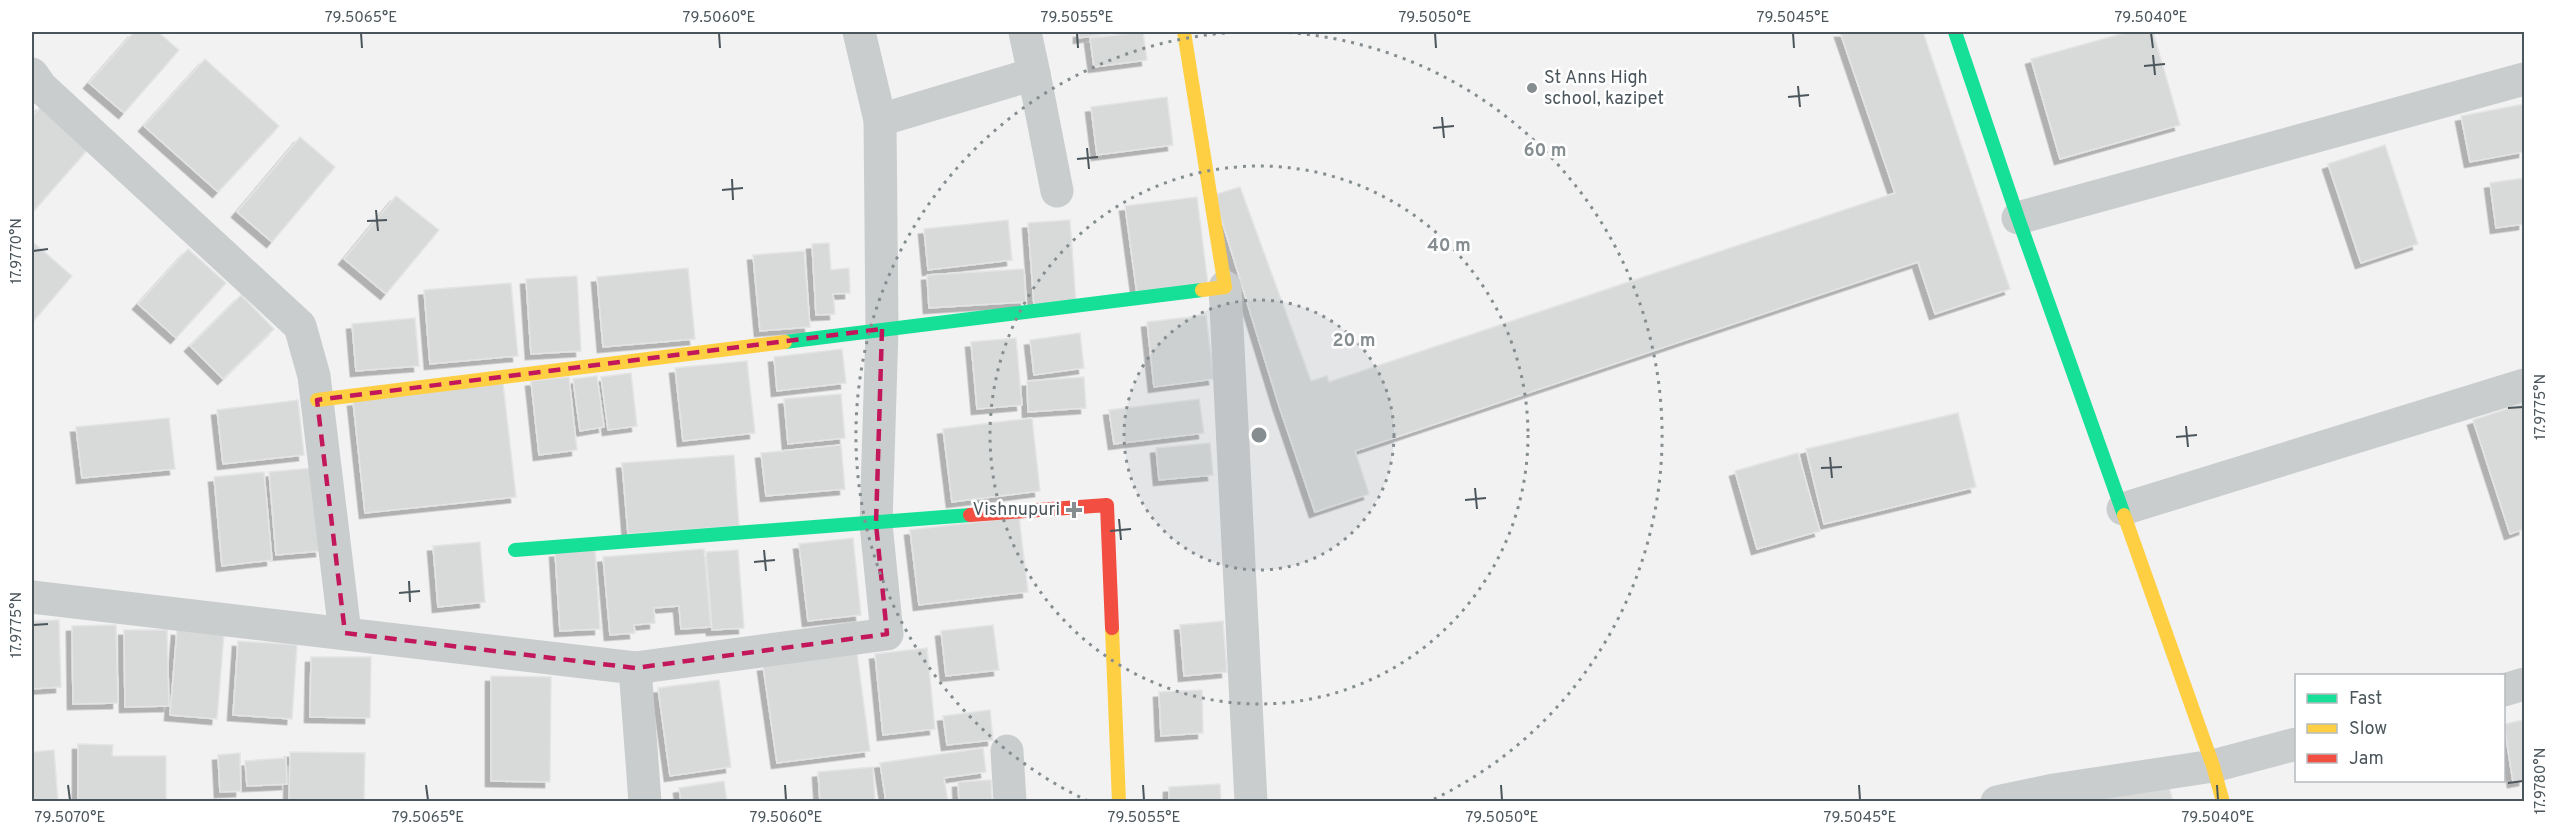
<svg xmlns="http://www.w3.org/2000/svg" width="2556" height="833" viewBox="0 0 2556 833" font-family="Overpass,sans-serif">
  <defs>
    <filter id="shadow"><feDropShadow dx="-5.5" dy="5.5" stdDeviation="0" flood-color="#0004"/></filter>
  </defs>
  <rect width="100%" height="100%" fill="#f2f2f2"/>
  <g fill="#d8dada" stroke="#e4e4e5" stroke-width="1.5" filter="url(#shadow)">
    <polygon points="134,32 158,32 179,50 124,113 89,83"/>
    <polygon points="1079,32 1119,32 1079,38"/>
    <polygon points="1143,32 1147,60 1094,67 1090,38"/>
    <polygon points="1840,32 1923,32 2010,289 1935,314 1918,262 1355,451 1369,494 1315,512 1279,406 1214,195 1240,187 1311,381 1327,376 1329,382 1895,193"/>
    <polygon points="2128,32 2153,32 2180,125 2060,159 2031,59"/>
    <polygon points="205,59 279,126 218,192 144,126"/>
    <polygon points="1167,97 1173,145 1097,155 1091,107"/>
    <polygon points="2524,104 2524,152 2470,162 2461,116"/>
    <polygon points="42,105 89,148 32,213 32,117"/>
    <polygon points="300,137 335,167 272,242 237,212"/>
    <polygon points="2385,145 2418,244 2361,263 2328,164"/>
    <polygon points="2524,178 2524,224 2496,228 2490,183"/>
    <polygon points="396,196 439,230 386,294 344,259"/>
    <polygon points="1197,197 1208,284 1137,294 1125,206"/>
    <polygon points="1008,220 1012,260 928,270 924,229"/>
    <polygon points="1070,220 1076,303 1034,306 1028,223"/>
    <polygon points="32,241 72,276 32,323"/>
    <polygon points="829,243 831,270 849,268 850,293 833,294 835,314 816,315 812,244"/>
    <polygon points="188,249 226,283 176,338 138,304"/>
    <polygon points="804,251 810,327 760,331 753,255"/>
    <polygon points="688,268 695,339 603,347 597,277"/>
    <polygon points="1024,269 1026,302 929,308 927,275"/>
    <polygon points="577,276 581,351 531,354 526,279"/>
    <polygon points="511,283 518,356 430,364 424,290"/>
    <polygon points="241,295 274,329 223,379 190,346"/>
    <polygon points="1206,315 1214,379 1154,387 1147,322"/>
    <polygon points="415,318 419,366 356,371 352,324"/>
    <polygon points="1080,333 1084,368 1034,375 1030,340"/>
    <polygon points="1016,338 1022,405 977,409 971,342"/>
    <polygon points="842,349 846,383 777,391 774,357"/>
    <polygon points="747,361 755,433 683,441 675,368"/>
    <polygon points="631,373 637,426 608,430 601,377"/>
    <polygon points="597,376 604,427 580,431 573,379"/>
    <polygon points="569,377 577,450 539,455 531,381"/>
    <polygon points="1084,377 1086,408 1028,412 1027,381"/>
    <polygon points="503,383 516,497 365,513 353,401"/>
    <polygon points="841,394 845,438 788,444 784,399"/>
    <polygon points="1199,399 1204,433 1114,444 1109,410"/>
    <polygon points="298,400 304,455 223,464 217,410"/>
    <polygon points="2524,403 2524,529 2510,534 2473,420"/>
    <polygon points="1958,413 1976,487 1824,524 1806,449"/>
    <polygon points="169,418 175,469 82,478 76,427"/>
    <polygon points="1032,418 1040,491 952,502 943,429"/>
    <polygon points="1210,443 1213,475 1159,480 1156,448"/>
    <polygon points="841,445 845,489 766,496 761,453"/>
    <polygon points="1798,453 1820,531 1757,549 1735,471"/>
    <polygon points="734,455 739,526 628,534 622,463"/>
    <polygon points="313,468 321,551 276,555 269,472"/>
    <polygon points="264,472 272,560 222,566 214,477"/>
    <polygon points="1019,517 1028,592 919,605 910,530"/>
    <polygon points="853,538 861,615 808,621 799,544"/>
    <polygon points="480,542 485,602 438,607 433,546"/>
    <polygon points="595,549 600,629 560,631 555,552"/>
    <polygon points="704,549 711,627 681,629 679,606 654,608 655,623 634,625 635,633 610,635 603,557"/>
    <polygon points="738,550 744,628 712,630 706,552"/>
    <polygon points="59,620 61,687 32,689 32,621"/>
    <polygon points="1223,621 1227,672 1184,676 1180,625"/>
    <polygon points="116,625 118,703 73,704 72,626"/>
    <polygon points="993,625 999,670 946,676 941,631"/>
    <polygon points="124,630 167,630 169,706 125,707"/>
    <polygon points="177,630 224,634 217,719 170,715"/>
    <polygon points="238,641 297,645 292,719 233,715"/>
    <polygon points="927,648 935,729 883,735 875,654"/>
    <polygon points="857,653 870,751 777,763 763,666"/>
    <polygon points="311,657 371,657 370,718 310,717"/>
    <polygon points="491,676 551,677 550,782 491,781"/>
    <polygon points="719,680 731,767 670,776 658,688"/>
    <polygon points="1202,690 1203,733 1161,736 1159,692"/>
    <polygon points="990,710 993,740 947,745 943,716"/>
    <polygon points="2524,720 2524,780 2513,782 2504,724"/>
    <polygon points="78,744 113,745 112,756 166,756 166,802 78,802"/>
    <polygon points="983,748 986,772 944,778 948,802 886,802 880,763"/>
    <polygon points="54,750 58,802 32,802 32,752"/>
    <polygon points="290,752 365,753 364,802 289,802"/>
    <polygon points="240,753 241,791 220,792 218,755"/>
    <polygon points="286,758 287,784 247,786 245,761"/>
    <polygon points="873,767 875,802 820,802 818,772"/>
    <polygon points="2166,775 2173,802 2060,802"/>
    <polygon points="991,780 992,802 959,802 958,782"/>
    <polygon points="724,781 727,802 681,802 679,788"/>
    <polygon points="1220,784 1221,802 1169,802 1169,787"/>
  </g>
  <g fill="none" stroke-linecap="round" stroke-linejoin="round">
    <g stroke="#cacdce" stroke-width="33">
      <polyline points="32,74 41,87 300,326 314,376 345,633"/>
      <polyline points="1034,74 1057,191"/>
      <polyline points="880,120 1034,74 1025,32"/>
      <polyline points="2018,218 2524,79"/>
      <polyline points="1225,287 1251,802"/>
      <polyline points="2123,509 2524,385"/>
      <polyline points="32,597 635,668 645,802"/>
      <polyline points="635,668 887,634 876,524 882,329 880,120 859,32"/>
      <polyline points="2504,690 2524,684"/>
      <polyline points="1007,751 1010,802"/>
      <polyline points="1997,802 2054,790 2213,766 2296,744"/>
    </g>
    <g stroke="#16e098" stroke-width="14">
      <polyline points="1955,32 2018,218 2124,515"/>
      <polyline points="785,342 1202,290"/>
      <polyline points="515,550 970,515"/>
    </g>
    <g stroke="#ffcf43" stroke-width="14">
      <polyline points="1184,32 1225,287 1202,290"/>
      <polyline points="317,400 785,342"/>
      <polyline points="2124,515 2213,766 2223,802"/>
      <polyline points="1112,628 1119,802"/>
    </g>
    <polyline stroke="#f24e42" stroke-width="14" points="970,515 1107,505 1112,628"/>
  </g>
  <path fill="none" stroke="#c2185b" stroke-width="4.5" stroke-dasharray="12 8" stroke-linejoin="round" d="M882,329L876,524L887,634L635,668L345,633L317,400Z"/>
  <path fill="none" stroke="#4b565c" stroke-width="2" d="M361,33L362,48M719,33L720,48M1077,33L1078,48M1435,33L1436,48M1793,33L1794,48M2151,33L2153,48M2153,55L2155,75M2144,66L2165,64M1798,86L1800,107M1788,97L1809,95M1442,117L1444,138M1433,128L1454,126M1087,148L1089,169M1077,159L1098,157M732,179L733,200M722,190L743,188M376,210L378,231M367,221L387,220M33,251L48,249M2508,408L2523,407M2186,426L2188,447M2176,437L2197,435M1830,457L1832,478M1821,468L1842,467M1475,488L1477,509M1465,500L1486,498M1119,519L1121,540M1110,531L1131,529M764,550L766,571M754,562L775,560M409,581L410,602M399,593L420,591M33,625L48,624M2508,783L2523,781M68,785L70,800M426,785L428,800M785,785L786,800M1143,785L1144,800M1501,785L1502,800M1859,785L1860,800M2217,785L2218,800"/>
  <circle cx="1259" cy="435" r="135" fill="#858d90" fill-opacity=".12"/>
  <g fill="none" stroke="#858d90" stroke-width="3" stroke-dasharray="3 6">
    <circle cx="1259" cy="435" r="135"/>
    <circle cx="1259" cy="435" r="269"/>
    <path d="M1088 801A404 404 0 0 1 1238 32M1280 32A404 404 0 0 1 1430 801"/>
  </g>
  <g fill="#858d90" stroke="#fff" stroke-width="2">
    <circle cx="1532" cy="88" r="6"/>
    <path d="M1071 501h6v6h6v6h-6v6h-6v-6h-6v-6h6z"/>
  </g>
  <g text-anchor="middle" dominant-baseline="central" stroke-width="5" stroke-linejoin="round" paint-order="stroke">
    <g font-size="18" fill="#4b565c" stroke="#fff" text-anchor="start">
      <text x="1544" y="78">St Anns High<tspan x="1544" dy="21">school, kazipet</tspan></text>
      <text x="1060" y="510" text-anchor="end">Vishnupuri</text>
    </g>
  </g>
  <circle cx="1259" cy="435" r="9" fill="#858d90" stroke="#fff" stroke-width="3"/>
  <g font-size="18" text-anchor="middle" font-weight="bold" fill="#858d90" stroke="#fff" stroke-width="5" stroke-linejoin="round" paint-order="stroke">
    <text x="1545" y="156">60 m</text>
    <text x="1449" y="251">40 m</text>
    <text x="1354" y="346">20 m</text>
  </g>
  <rect width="2556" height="833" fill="none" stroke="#ffffff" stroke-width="66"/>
  <rect x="2295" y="674" width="210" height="108" fill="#ffffff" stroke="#b7bbbe" stroke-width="1.5"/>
  <rect x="2307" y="694" width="30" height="9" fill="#16e098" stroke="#b7bbbe" stroke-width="1.5"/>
  <text x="2349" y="704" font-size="18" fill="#4b565c">Fast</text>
  <rect x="2307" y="724" width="30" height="9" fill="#ffcf43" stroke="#b7bbbe" stroke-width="1.5"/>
  <text x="2349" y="734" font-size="18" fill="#4b565c">Slow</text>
  <rect x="2307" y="754" width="30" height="9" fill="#f24e42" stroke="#b7bbbe" stroke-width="1.5"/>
  <text x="2349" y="764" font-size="18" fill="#4b565c">Jam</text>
  <rect x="33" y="33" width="2490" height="767" fill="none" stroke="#4b565c" stroke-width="2"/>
  <g font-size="15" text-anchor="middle" fill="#4b565c">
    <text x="361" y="22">79.5065°E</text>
    <text x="719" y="22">79.5060°E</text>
    <text x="1077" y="22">79.5055°E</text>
    <text x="1435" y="22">79.5050°E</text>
    <text x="1793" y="22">79.5045°E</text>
    <text x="2151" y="22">79.5040°E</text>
    <text transform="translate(16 251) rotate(-90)" y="5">17.9770°N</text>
    <text transform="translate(2540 407) rotate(-90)" y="5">17.9775°N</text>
    <text transform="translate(16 625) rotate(-90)" y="5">17.9775°N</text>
    <text transform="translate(2540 781) rotate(-90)" y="5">17.9780°N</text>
    <text x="70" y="822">79.5070°E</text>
    <text x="428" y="822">79.5065°E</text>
    <text x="786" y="822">79.5060°E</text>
    <text x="1144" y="822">79.5055°E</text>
    <text x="1502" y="822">79.5050°E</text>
    <text x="1860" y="822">79.5045°E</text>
    <text x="2218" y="822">79.5040°E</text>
  </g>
</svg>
